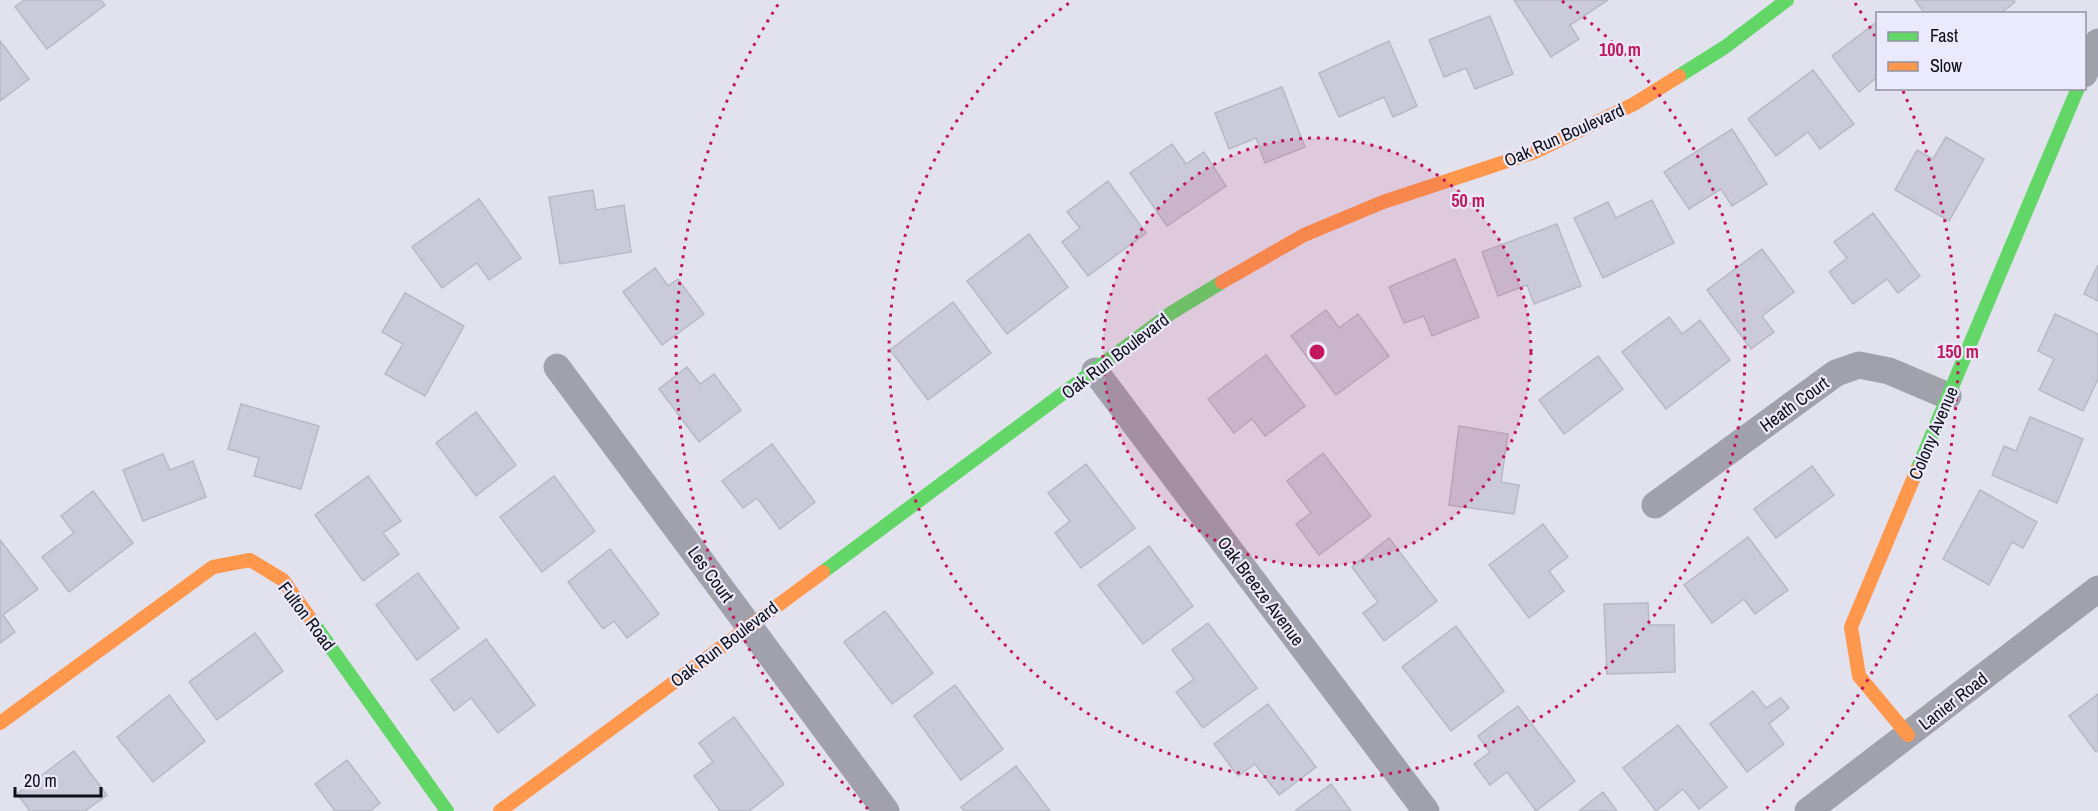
<svg xmlns="http://www.w3.org/2000/svg" width="2098" height="811" viewBox="0 0 2098 811" font-family="'Archivo Narrow',sans-serif">
  <rect width="100%" height="100%" fill="#e2e2ef"/>
  <g fill="#cacadb" stroke="#b9b9c3" stroke-width="1.5">
    <polygon points="24,0 101,0 105,5 47,49 15,7"/>
    <polygon points="1514,0 1608,0 1570,25 1579,39 1551,57"/>
    <polygon points="1915,0 2013,0 2015,2 2000,14 1925,14"/>
    <polygon points="1490,16 1513,74 1475,89 1466,68 1444,77 1429,40"/>
    <polygon points="1878,21 1878,82 1875,79 1859,92 1832,56"/>
    <polygon points="0,41 29,79 0,101"/>
    <polygon points="1389,41 1417,106 1393,117 1384,97 1339,117 1319,73"/>
    <polygon points="1813,70 1854,124 1820,149 1808,132 1776,156 1748,119"/>
    <polygon points="1282,87 1305,147 1265,163 1256,138 1229,149 1215,113"/>
    <polygon points="1732,129 1767,184 1732,206 1721,189 1689,209 1664,172"/>
    <polygon points="1946,137 1984,159 1949,221 1895,190 1917,150 1933,159"/>
    <polygon points="1172,144 1186,164 1204,152 1226,186 1167,226 1130,173"/>
    <polygon points="1108,181 1146,233 1088,276 1062,242 1080,228 1067,212"/>
    <polygon points="593,190 596,210 624,205 631,252 560,264 549,197"/>
    <polygon points="479,199 521,258 489,280 477,263 442,288 412,247"/>
    <polygon points="1652,200 1674,243 1603,278 1574,218 1608,202 1616,218"/>
    <polygon points="1873,213 1920,276 1898,293 1887,279 1853,304 1829,272 1847,258 1834,242"/>
    <polygon points="1557,224 1581,286 1534,304 1527,285 1498,296 1482,252"/>
    <polygon points="1029,234 1068,287 1007,334 967,281"/>
    <polygon points="1762,249 1794,292 1762,316 1774,332 1751,349 1707,290"/>
    <polygon points="1455,259 1479,317 1432,336 1424,316 1404,323 1389,287"/>
    <polygon points="2098,265 2098,301 2084,294"/>
    <polygon points="655,268 668,286 678,279 704,314 662,345 623,292"/>
    <polygon points="405,293 464,326 425,396 385,374 403,344 382,332"/>
    <polygon points="953,302 991,353 928,400 890,350"/>
    <polygon points="1326,310 1339,328 1358,314 1389,356 1336,395 1291,336"/>
    <polygon points="2055,314 2098,334 2098,379 2083,411 2039,390 2054,359 2038,351"/>
    <polygon points="1669,317 1682,334 1700,320 1730,360 1666,409 1622,352"/>
    <polygon points="1266,355 1305,406 1265,436 1252,419 1234,433 1208,399"/>
    <polygon points="1598,356 1623,389 1564,434 1539,400"/>
    <polygon points="687,367 700,384 714,374 741,410 699,442 659,389"/>
    <polygon points="241,404 319,426 301,489 254,476 259,458 228,449"/>
    <polygon points="476,412 516,465 476,496 436,443"/>
    <polygon points="2030,417 2083,439 2057,503 1992,475 2004,446 2016,451"/>
    <polygon points="1459,426 1508,434 1501,482 1519,485 1514,514 1449,505"/>
    <polygon points="772,444 815,502 780,529 757,498 743,508 722,481"/>
    <polygon points="1323,453 1371,516 1319,555 1296,524 1311,513 1287,481"/>
    <polygon points="163,454 170,470 193,461 206,497 143,521 123,470"/>
    <polygon points="1086,464 1135,528 1081,568 1055,533 1070,521 1048,493"/>
    <polygon points="1812,466 1834,495 1776,538 1754,509"/>
    <polygon points="368,476 401,521 383,533 399,554 363,581 315,515"/>
    <polygon points="554,476 595,531 542,572 500,517"/>
    <polygon points="1980,490 2037,522 2023,548 2012,542 1989,585 1943,559"/>
    <polygon points="93,491 133,543 69,592 42,557 74,533 61,516"/>
    <polygon points="1543,524 1568,557 1549,571 1564,591 1529,618 1489,565"/>
    <polygon points="1748,537 1788,590 1755,614 1744,599 1712,623 1684,585"/>
    <polygon points="1389,538 1437,601 1384,641 1363,613 1378,602 1352,567"/>
    <polygon points="0,540 38,589 3,615 15,632 0,643"/>
    <polygon points="1149,546 1193,606 1143,644 1098,585"/>
    <polygon points="610,549 659,614 627,638 614,621 603,629 568,582"/>
    <polygon points="418,573 459,628 417,660 376,605"/>
    <polygon points="1648,603 1649,625 1674,625 1675,672 1607,674 1604,604"/>
    <polygon points="885,611 933,673 892,704 844,642"/>
    <polygon points="1208,623 1257,688 1203,728 1176,692 1194,679 1172,650"/>
    <polygon points="1456,626 1504,691 1451,731 1402,667"/>
    <polygon points="255,633 283,671 217,720 189,682"/>
    <polygon points="486,639 535,705 498,733 471,698 454,711 431,680"/>
    <polygon points="955,685 1003,749 961,780 914,716"/>
    <polygon points="1753,691 1766,708 1781,698 1789,708 1769,724 1784,744 1747,772 1710,724"/>
    <polygon points="2098,694 2098,750 2096,752 2069,716"/>
    <polygon points="169,695 205,741 153,782 117,737"/>
    <polygon points="1268,704 1316,767 1279,795 1255,764 1238,776 1214,744"/>
    <polygon points="1518,706 1575,781 1536,811 1507,772 1490,785 1474,764 1490,752 1478,736"/>
    <polygon points="734,717 784,784 749,811 720,811 694,776 713,762 699,743"/>
    <polygon points="1678,725 1727,787 1699,809 1683,789 1656,811 1623,768"/>
    <polygon points="74,751 107,795 85,811 30,811 17,794"/>
    <polygon points="347,760 380,803 370,811 335,811 315,784"/>
    <polygon points="1016,766 1050,811 964,811 961,807"/>
    <polygon points="1331,784 1351,811 1295,811"/>
    <polygon points="1603,792 1617,811 1579,811"/>
  </g>
  <g fill="none" stroke-linecap="round" stroke-linejoin="round">
    <g stroke="#a1a1ab" stroke-width="27">
      <polyline points="2084,74 2098,42"/>
      <polyline points="557,367 886,811"/>
      <polyline points="1095,371 1426,811"/>
      <polyline points="1655,505 1836,373 1859,365 1889,371 1948,396"/>
      <polyline points="1808,811 2098,589"/>
    </g>
    <g stroke="#63d668" stroke-width="14">
      <polyline points="1679,76 1725,47 1787,0"/>
      <polyline points="1917,470 2078,88"/>
      <polyline points="823,572 1171,313 1222,282"/>
      <polyline points="314,624 447,811"/>
    </g>
    <g stroke="#ff974d" stroke-width="14">
      <polyline points="1222,282 1304,235 1383,202 1535,152 1634,104 1679,76"/>
      <polyline points="0,723 213,567 250,560 283,580 314,624"/>
      <polyline points="1908,735 1859,676 1851,627 1917,470"/>
      <polyline points="500,811 823,572"/>
    </g>
  </g>
  <circle cx="1317" cy="352" r="214" fill="#c2185b" fill-opacity=".12"/>
  <g fill="none" stroke="#c2185b" stroke-width="3" stroke-dasharray="3 6">
    <circle cx="1317" cy="352" r="214"/>
    <path d="M1562 1A428 428 0 1 1 1072 1"/>
    <path d="M868 809A641 641 0 0 1 779 3M1855 3A641 641 0 0 1 1875 36M1903 91A641 641 0 0 1 1766 809"/>
  </g>
  <g text-anchor="middle" dominant-baseline="central" stroke-width="4.5" stroke-linejoin="round" paint-order="stroke">
    <g font-size="18" fill="#100f17" stroke="#ebeafd">
      <text transform="translate(1564 135) rotate(-24)">Oak Run Boulevard</text>
      <text transform="translate(1115 356) rotate(-37)">Oak Run Boulevard</text>
      <text transform="translate(1794 404) rotate(-36)">Heath Court</text>
      <text transform="translate(1933 433) rotate(-67)">Colony Avenue</text>
      <text transform="translate(711 574) rotate(54)">Les Court</text>
      <text transform="translate(1261 591) rotate(53)">Oak Breeze Avenue</text>
      <text transform="translate(307 616) rotate(53)">Fulton Road</text>
      <text transform="translate(724 644) rotate(-37)">Oak Run Boulevard</text>
      <text transform="translate(1953 701) rotate(-38)">Lanier Road</text>
    </g>
  </g>
  <circle cx="1317" cy="352" r="9" fill="#c2185b" stroke="#ebeafd" stroke-width="3"/>
  <g font-size="18" text-anchor="middle" font-weight="bold" fill="#c2185b" stroke="#ebeafd" stroke-width="4.5" stroke-linejoin="round" paint-order="stroke">
    <text x="1620" y="56">100 m</text>
    <text x="1468" y="207">50 m</text>
    <text x="1958" y="358">150 m</text>
  </g>
  <rect x="1876" y="12" width="210" height="78" fill="#ebeafd" stroke="#9392a1" stroke-width="1.5"/>
  <rect x="1888" y="32" width="30" height="9" fill="#63d668" stroke="#9392a1" stroke-width="1.5"/>
  <text x="1930" y="42" font-size="18" fill="#100f17">Fast</text>
  <rect x="1888" y="62" width="30" height="9" fill="#ff974d" stroke="#9392a1" stroke-width="1.5"/>
  <text x="1930" y="72" font-size="18" fill="#100f17">Slow</text>
  <path d="M15 787v9h86v-9" fill="none" stroke="#100f17" stroke-width="3"/>
  <text x="24" y="787" font-size="18" fill="#100f17" stroke="#ebeafd" stroke-width="4.5" paint-order="stroke">20 m</text>
</svg>
